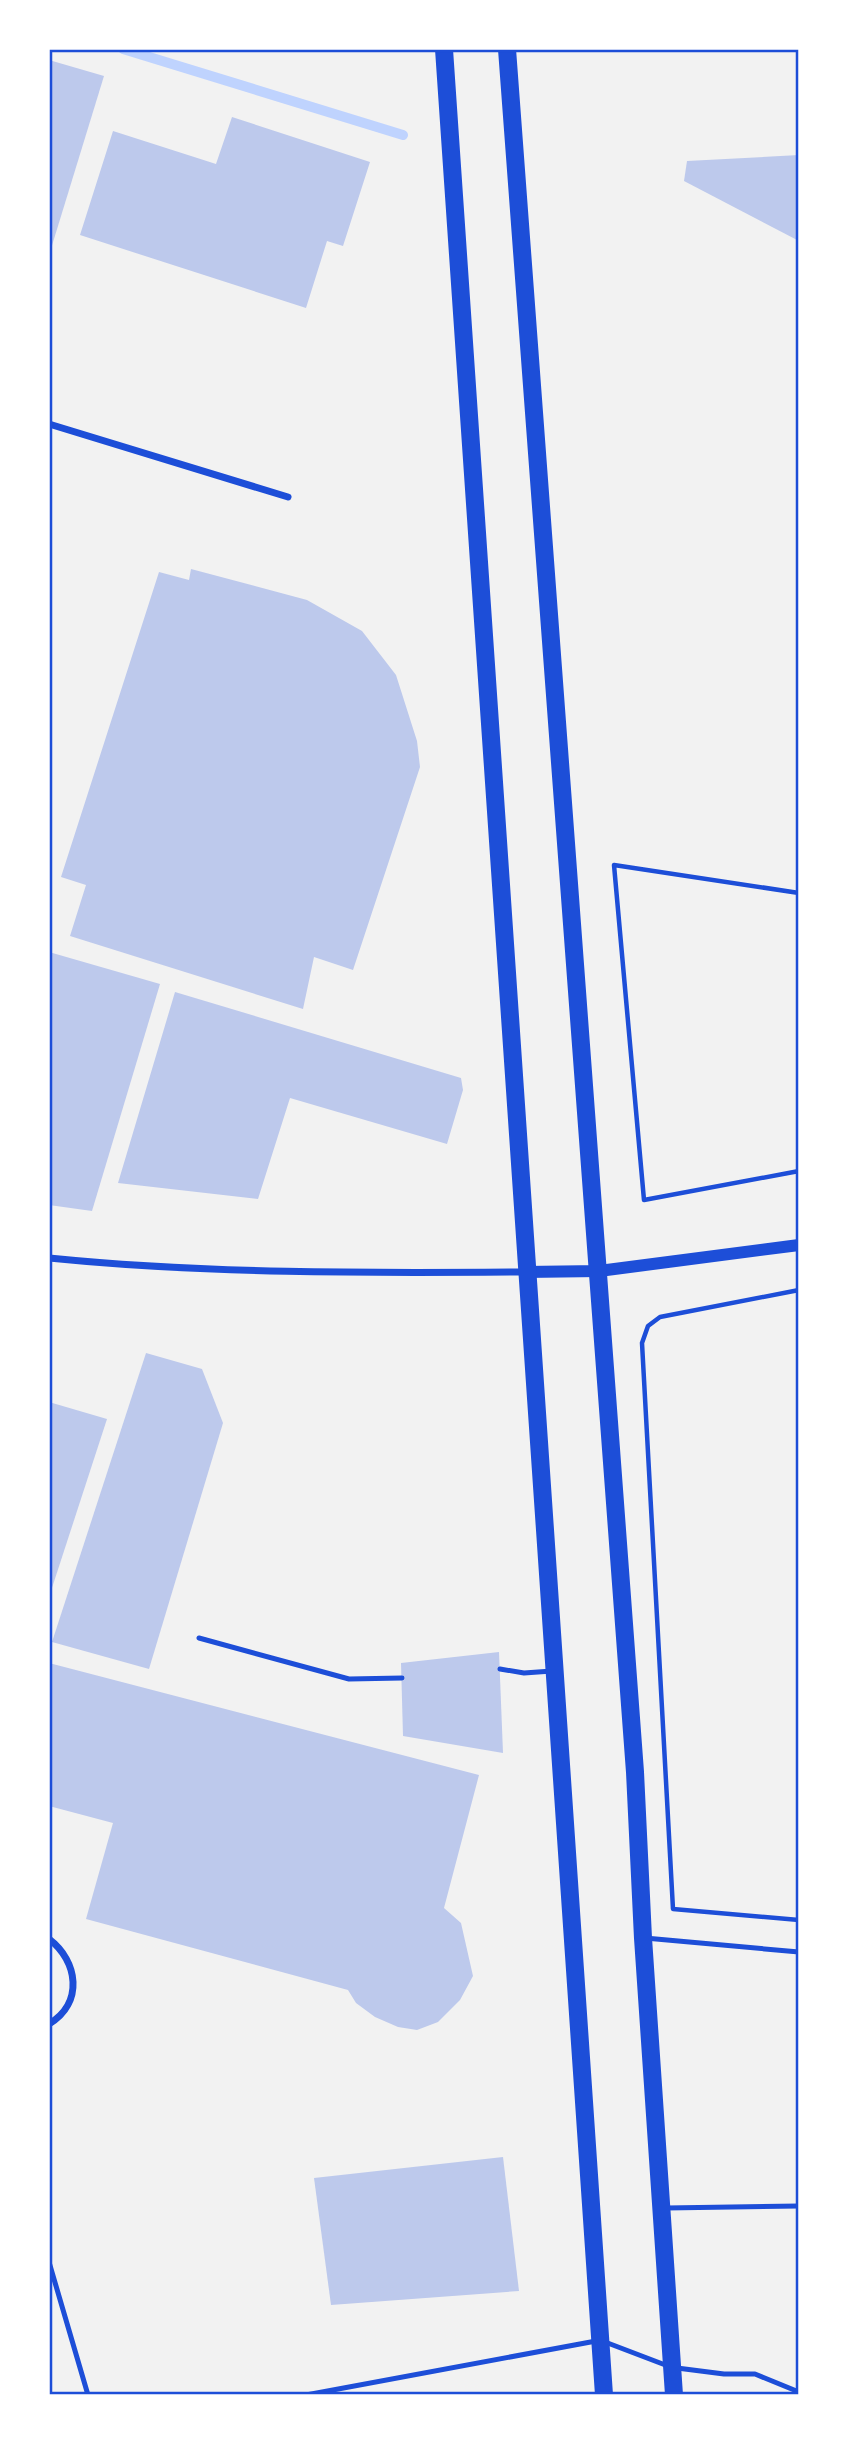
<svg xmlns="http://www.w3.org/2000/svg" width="848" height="2444" viewBox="0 0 848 2444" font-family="Lora,serif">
  <rect width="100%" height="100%" fill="#f2f2f2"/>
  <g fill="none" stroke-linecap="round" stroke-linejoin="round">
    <polyline stroke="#bfd3fe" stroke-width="10" points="123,49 403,135"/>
  </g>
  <g fill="#bdc9ec">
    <polygon points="49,60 104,76 50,252 49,252"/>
    <polygon points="232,117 370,162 343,246 327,241 306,308 80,235 113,131 216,164"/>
    <polygon points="799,155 799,241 684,181 687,161"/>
    <polygon points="191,569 307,600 362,631 396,675 417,741 420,767 353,970 314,957 303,1009 70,936 86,885 61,877 159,572 189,580"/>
    <polygon points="49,952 160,984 92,1211 49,1205"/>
    <polygon points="175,992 461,1078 463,1090 447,1144 290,1098 258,1199 118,1183"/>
    <polygon points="146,1353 202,1369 223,1423 149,1669 52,1642"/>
    <polygon points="49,1402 107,1419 50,1594 49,1594"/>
    <polygon points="499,1652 503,1753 403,1736 401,1663"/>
    <polygon points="49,1663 479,1775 444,1908 461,1923 473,1976 460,2000 438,2022 417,2030 398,2027 375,2017 356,2003 348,1990 86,1919 113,1823 49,1806"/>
    <polygon points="503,2157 519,2291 331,2305 314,2178"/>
  </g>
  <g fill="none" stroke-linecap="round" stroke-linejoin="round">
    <g stroke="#1d4ed8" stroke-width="4.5">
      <polyline points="799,893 614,865 644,1200 799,1171"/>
      <polyline points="799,1290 660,1317 648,1326 642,1343 673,1909 799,1920"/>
    </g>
    <g stroke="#1d4ed8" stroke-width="5">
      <polyline points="199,1638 349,1679 402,1678"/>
      <polyline points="500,1669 524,1673 552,1671"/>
      <polyline points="645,1938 799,1952"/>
      <polyline points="666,2208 799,2206"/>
      <polyline points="49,2262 88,2395"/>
      <polyline points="605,2342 668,2366"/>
      <polyline points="677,2368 724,2374 755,2374 799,2392"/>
      <polyline points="306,2395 596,2341"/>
    </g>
    <g stroke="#1d4ed8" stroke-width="7">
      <polyline points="49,424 288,497"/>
      <path d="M49,1258C208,1274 366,1273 525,1272"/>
      <path d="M49,1939C78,1961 84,2003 49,2024"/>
    </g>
    <polyline stroke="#1d4ed8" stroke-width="12" points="525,1272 599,1271 799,1245"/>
    <g stroke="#1d4ed8" stroke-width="18">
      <polyline points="444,49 604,2395"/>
      <polyline points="507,49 635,1772 643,1938 674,2395"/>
    </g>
  </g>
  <rect width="848" height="2444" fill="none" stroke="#ffffff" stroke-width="102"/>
  <rect x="51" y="51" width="746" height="2342" fill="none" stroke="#1d4ed8" stroke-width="2.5"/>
</svg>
